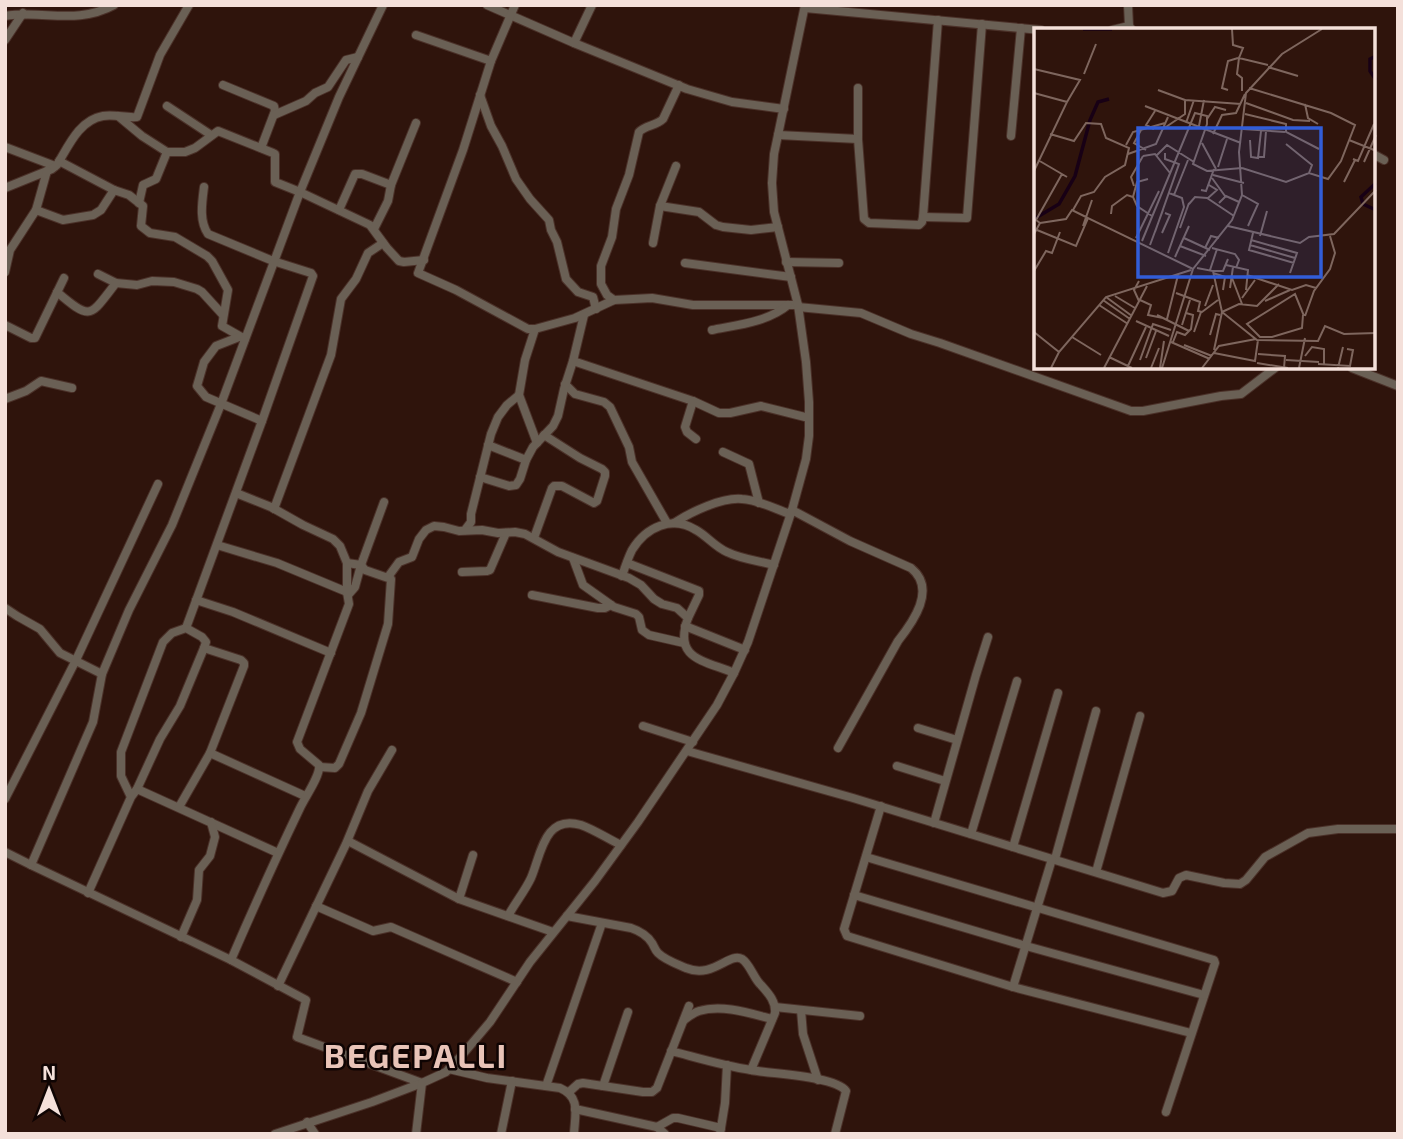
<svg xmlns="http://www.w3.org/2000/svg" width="1403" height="1139" viewBox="0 0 1403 1139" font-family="'Exo 2',sans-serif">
  <rect width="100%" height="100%" fill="#2f140c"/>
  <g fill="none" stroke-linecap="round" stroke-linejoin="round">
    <defs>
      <g id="minor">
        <polyline points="487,5 574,43 687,89 732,102 784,109"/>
        <polyline points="515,5 491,61 463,150 418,273 456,290 528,329 535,329 575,318 614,300 652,298 693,305 798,305"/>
        <polyline points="1128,5 1129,26 1132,30"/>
        <polyline points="805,8 1041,30"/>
        <path d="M5,16C44,10 77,25 114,5"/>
        <polyline points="1112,30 1129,26"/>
        <polyline points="416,35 491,61"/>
        <polyline points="5,40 23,13"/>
        <polyline points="574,43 592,5"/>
        <polyline points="223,85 274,106 275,111 261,148"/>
        <polyline points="858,88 858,139 864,219 869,223 919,225 922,222 923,217 938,20"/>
        <polyline points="480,95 491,126 502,146 516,179 530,199 549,220 551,230 557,242 566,279 578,292 593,297 596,309"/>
        <polyline points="167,106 211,135"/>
        <polyline points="274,115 306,101 315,93 328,87 346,60 358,57"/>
        <polyline points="118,116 142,136 167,152"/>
        <polyline points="778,135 858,139"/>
        <polyline points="1011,136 1021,28"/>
        <polyline points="5,147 55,166"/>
        <polyline points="1373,154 1384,160"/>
        <polyline points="59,161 114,190"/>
        <path d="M5,188L52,169L57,165C68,147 79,120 103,116C114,114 126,118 137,117L160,55L189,5"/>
        <polyline points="139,203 143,185 156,179 167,152 185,152 195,148 218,131 273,153 275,154 275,182 300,192 370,225 387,248 399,261 404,262 424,260"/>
        <polyline points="660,206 699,212 716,225 723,227 751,230 778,227"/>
        <polyline points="36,210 63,220 93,215 101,210 114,190 129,195 143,206 141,226 150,233 175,237 207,256 212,261 228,290 222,326 245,339"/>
        <polyline points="339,210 355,174 362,174 391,185"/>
        <polyline points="923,217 967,218 982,24"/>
        <polyline points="374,229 388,201 391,185 416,123"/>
        <polyline points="653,243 660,206 676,166"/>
        <polyline points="786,262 839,263"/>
        <polyline points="685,263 791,277"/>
        <polyline points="5,272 10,250 36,210 47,171"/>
        <polyline points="98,274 116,283 137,285 152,281 174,282 197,289 202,292 223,315"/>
        <path d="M57,292C92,322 90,316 116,283"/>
        <path d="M614,300L607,295L601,284V266L612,237L616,209L629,175L639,132C645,125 656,126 663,119L679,85"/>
        <polyline points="798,307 861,313 911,334 940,343 1131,411 1143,411 1221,396 1241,394 1275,368"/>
        <polyline points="5,325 31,338 35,338 64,278"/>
        <polyline points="535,329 525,360 519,395 537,443"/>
        <path d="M712,330C737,325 768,322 788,305"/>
        <polyline points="239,337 216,346 204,362 197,386 206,397 262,421"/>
        <polyline points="573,361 693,401 719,413 730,413 761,406 809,418"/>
        <polyline points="1352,368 1398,386"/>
        <polyline points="565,384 575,394 604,402 610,407 629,447 632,462 667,523"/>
        <polyline points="5,399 26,391 41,381 72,388"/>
        <polyline points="693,401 685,427 687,432 696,439"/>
        <polyline points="488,445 526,460"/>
        <polyline points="723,452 749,464 759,503"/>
        <polyline points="480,477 509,486 516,485 520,479 526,460 533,447 553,426 558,416 564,389 573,361 584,315"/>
        <polyline points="274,509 331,355 341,299 356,279 368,253 383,243"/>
        <path d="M792,510L850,541L911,568C937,589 913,622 898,641L838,748"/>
        <path d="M674,523C691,512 722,497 742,499C759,500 775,509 790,514"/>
        <polyline points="465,530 471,522 471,514 491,434 498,417 507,405 519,395"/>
        <polyline points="534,538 552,488 554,486 562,486 594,503 597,501 605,476 605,472 602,469 580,458 544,435"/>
        <polyline points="217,545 277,563 347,592"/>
        <polyline points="573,558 583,585 614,607 636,614 639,617 642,630 649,635 684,643"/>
        <polyline points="627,563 699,591 699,595 688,618"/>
        <polyline points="462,572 487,571 490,570 506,533"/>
        <path d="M622,576C625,567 628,558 632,550C646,527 672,515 696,530C707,536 715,547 727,552C741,559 759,561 774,565"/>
        <path d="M388,577L399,562L412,557L419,539L426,530L434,526L444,527L459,531L482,530L498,533L515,532L525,534L558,552L629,578L641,585L654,599L662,604L677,608L688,618C673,659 703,660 734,673"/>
        <polyline points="348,595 355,587 361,565 384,502"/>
        <polyline points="532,595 598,608 605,608 611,605"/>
        <polyline points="196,600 233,612 331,653"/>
        <polyline points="5,608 17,616 40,629 60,653 102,674"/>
        <polyline points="685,626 745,650"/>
        <path d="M186,628L262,421L313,276L311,273L273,261L208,234C199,221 202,203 204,187"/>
        <polyline points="643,726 693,742"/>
        <polyline points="918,728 957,740"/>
        <polyline points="687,751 853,798 1163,893 1172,891 1179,878 1186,875 1224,883 1240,884 1246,880 1265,857 1308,833 1338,829 1398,829"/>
        <polyline points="210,753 305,796"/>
        <polyline points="897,766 945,781"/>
        <polyline points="320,767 335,768 339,764 361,713 388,624 391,579 365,570 361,565 347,563"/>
        <polyline points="137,789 278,853"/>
        <polyline points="5,799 76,660 158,484"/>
        <polyline points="881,806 844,929 847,936 1013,987 1191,1033"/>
        <polyline points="179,807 210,753 244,666 244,663 241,660 204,648"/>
        <polyline points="934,823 976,675 988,637"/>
        <polyline points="971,834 1017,681"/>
        <polyline points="348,841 459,899 553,932"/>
        <polyline points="1013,847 1058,693"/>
        <polyline points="5,852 31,865 231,960 306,1000 297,1037 422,1083"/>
        <polyline points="866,857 1214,960 1215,963 1166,1112"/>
        <polyline points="1055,859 1096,711"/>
        <polyline points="31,865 93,722 102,674 129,610 172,525 221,404 300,192 339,97 383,5"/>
        <polyline points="1096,872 1140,716"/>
        <polyline points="88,893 131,797 137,789 160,739 180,706 204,648 206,642 202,637 186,628 172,633 163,642 121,752 121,776 131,797"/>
        <polyline points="854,895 1026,946 1204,995"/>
        <polyline points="459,899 473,855"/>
        <polyline points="316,906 373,931 391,927 517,982"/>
        <path d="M508,916C515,903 525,891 531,878C541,855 544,814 581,825C595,830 608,839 621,845"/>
        <path d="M567,916L631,928C640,931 647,935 652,943C654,946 655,950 658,953C665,960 677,964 686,968C713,979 729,952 742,959C750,964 754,979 761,985C768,993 776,1001 775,1013L751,1070"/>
        <polyline points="181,937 197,900 199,870 210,856 215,837 211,822"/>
        <path d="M231,960C253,909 276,858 300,808C305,797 321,775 319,765L300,749L297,742L349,604L347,592V563L340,546L333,539L303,525L271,507L236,493"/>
        <polyline points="278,986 346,844 368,791 392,750"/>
        <polyline points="1013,987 1052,859"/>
        <polyline points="775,1007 860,1016"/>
        <polyline points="801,1010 803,1034 818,1080"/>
        <path d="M684,1020C688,1017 693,1013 699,1011C722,1004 749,1013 772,1019"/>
        <path d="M671,1051C698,1058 724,1066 751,1070C771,1074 835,1076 846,1091L835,1134"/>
        <path d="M449,1069L487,1078L560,1088C581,1097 575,1114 574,1134"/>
        <polyline points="546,1086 602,923"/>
        <polyline points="603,1086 628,1012"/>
        <polyline points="569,1092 578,1084 583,1083 643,1092 652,1092 657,1088 689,1006"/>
        <polyline points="575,1109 657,1127 665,1134"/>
        <polyline points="307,1122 315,1134"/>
        <polyline points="657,1127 673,1118 678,1118 721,1128"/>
        <polyline points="275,1134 372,1102 422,1083"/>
        <polyline points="416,1134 422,1083 446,1072 463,1054 490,1022 530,962 595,881 638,822 717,705 734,673 748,642 792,510 806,459 809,436 809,402 806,362 798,305 774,212 772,183 774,154 778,135 805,5"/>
        <polyline points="501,1134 512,1081"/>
        <polyline points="720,1134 725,1103 727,1065"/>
      </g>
    </defs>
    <use href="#minor" stroke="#4b3129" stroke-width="10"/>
    <use href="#minor" stroke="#6a6055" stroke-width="8"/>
  </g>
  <g text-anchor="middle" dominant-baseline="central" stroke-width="5" stroke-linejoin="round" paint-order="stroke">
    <g font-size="33" font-weight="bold" letter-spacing="2" fill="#e9c4b8" stroke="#0f0403">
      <text x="416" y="1055">BEGEPALLI</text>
    </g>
  </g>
  <g transform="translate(1034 28)">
    <rect width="341" height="341" fill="#2f140c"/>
    <path fill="none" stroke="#180015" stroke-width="3.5" d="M49,1H78M342,28L336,31V43L342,52M342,155L327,169L329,176L342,182M0,191L25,176L41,148L56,92L64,74L75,71"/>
    <path fill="none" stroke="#7e665e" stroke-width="2" d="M198,1L199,17L209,20L205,30M234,39L264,48M0,41L46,52L33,74M50,46L62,16M124,62L151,72V86L129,101M194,62L188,60L194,33L204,30M208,63V50L203,46L205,30L234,37M0,65L33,74L0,143M151,72L207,76M212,75L259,92L276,93M271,76L274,90L284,96M111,78L207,115M211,86L252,96V104L285,121M173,91L181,79L192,82M152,95L160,72M165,98L170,72M120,101L112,97L121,83M209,101L251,104M107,102L100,115L112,122M16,106L40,113L52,95L67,96L72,110L95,120L91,137L71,149L60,164L47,168L39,182M179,106L188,87L202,85L211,66M216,112L217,129L224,130L227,103M315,112L340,122M168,115L182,141M252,116L278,137L275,145M92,117L99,104L131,95M94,126L122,116L134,89M123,127L133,117L160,134M109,128L121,126L136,145M225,129H230L232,103M319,131L324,133L340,96M4,132L33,149M330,134L342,107M184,139L193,111M208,140L252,154L275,145L294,151L307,133L321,97L297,85L215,60M179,147L210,155M178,150L191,168M114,151L103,154L99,169L103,178L118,188M310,154L321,132M100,158L97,149L109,128M167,162L172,163L180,141M140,167L154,132M208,167L224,176L214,198M174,170L183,162L175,157M185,175L192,168L205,174M155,176L161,169L173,170L200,188M77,186L78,178L93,167L99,169M6,195L32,191L38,182L54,190M49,198L58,172M194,198L266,215L275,209L300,206L342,162M146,200L155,175M3,202L42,218L54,190L159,241M121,204L145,136L131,131V125M128,205L136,187L131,185M219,205L215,222L260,235M0,206L6,195L2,192L28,146M226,208L233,183M102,210L125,163M150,210L176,222M217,212L263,225L256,245M108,213L161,85L173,88V96L159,136L173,143L208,140M116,217L129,182M216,217L261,230M146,218L172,228M171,220L177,208L185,210M178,220L201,226L205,232L202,240M134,225L150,179L148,170L135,165M141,229L155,198M192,237L214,242L212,262M163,240L179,243L188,284L223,312L284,313L291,298L310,306L342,305M176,242L183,221M0,243L12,223L18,225L26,204M179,243H189L194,231M179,245L191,249L189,262M213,247L258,262L272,257L282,260M198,250L208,276M105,253L100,262L105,273M196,260L199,239M142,265L166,274L164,283L168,284L184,272M81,268L101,280M72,269L98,288M208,270L221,252M69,272L96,291M106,272L117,277L114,287L129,290M231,273L256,262M65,277L94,296M171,278L179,257M188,284L205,276L223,278L245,256M123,287L155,303M269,287L268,300L238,309H226L213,296L261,266L270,288M271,288L280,263L296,241L301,225L296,208M133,291L144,247M102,293L135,308M148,297L156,272M0,304L25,324M160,304L167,284M176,307L182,286L186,287M38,309L67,327M137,314L176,331M139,314L143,304L151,307L157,301L159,287L152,285M150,317L178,328M180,322L188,284M180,325L221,333L224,312M224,326L251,328L250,340M271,328L278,319L290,321V336M75,329L98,340M112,330L122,303M106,332L119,296L137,302M252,332L285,334M223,335L254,340M284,336L316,338L319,322L313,321M94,338L112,299M17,340L25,324L72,269L157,242M70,340L113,258M117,340L125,320M126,340L130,313M128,340L159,241L198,192L208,167L205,124L212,65L248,26L288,1M168,340L185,318L222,311M265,340L271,310M304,340L309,319"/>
    <path fill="#325dd8" fill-opacity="0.15" stroke="#325dd8" stroke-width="3.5" d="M104,100H287V249H104Z"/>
    <rect width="341" height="341" fill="none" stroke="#f4e0da" stroke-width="3.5"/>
  </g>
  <rect width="1403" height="1139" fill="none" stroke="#f4e0da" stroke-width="14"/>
  <g transform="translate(49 1090)" stroke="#0f0403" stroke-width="5" paint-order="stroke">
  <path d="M0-5L12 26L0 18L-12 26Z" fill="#f4e0da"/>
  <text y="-10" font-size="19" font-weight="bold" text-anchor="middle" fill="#f4e0da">N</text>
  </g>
</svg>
